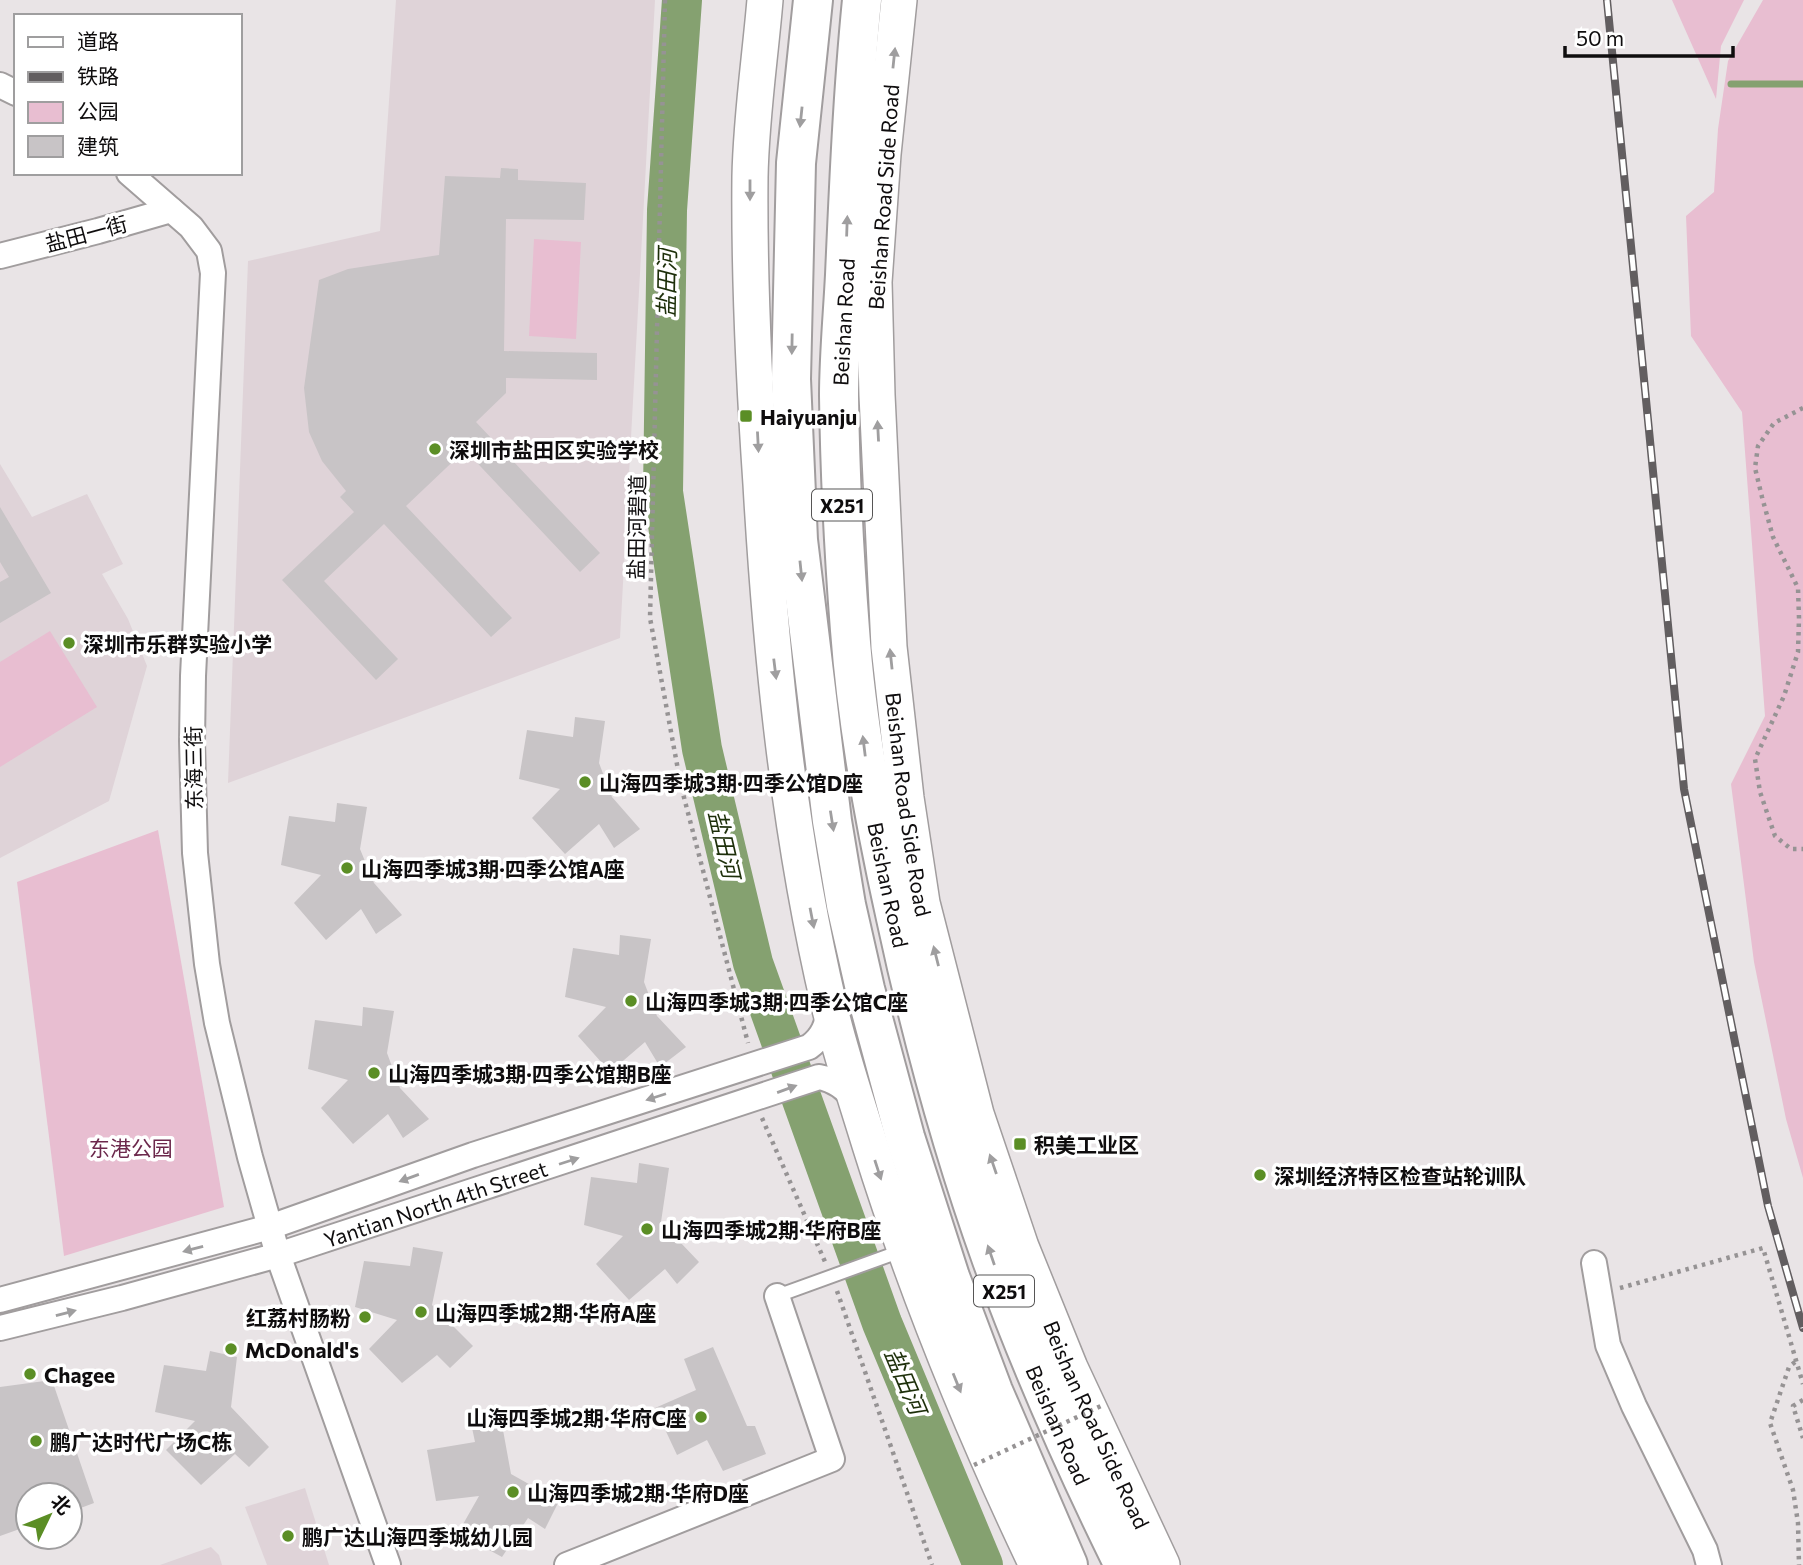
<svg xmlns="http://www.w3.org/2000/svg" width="1803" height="1565" viewBox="0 0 1803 1565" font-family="Commissioner,'Noto Sans SC',sans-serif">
  <rect width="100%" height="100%" fill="#e9e4e6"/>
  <g fill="#dfd3d8">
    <polygon points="396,0 655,0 620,638 228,783 248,261 380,231"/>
    <polygon points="0,464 32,517 87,494 123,564 102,574 128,619 147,666 109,801 0,858"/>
    <polygon points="305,1488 329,1565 267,1565 245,1507"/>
    <polygon points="211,1547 219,1555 222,1565 160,1565"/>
  </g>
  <g fill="#e8bed1">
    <polygon points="1672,0 1744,0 1721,46 1716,99"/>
    <polygon points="1763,0 1803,0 1803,1178 1786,1119 1754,962 1731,784 1765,716 1742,412 1691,336 1686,216 1714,192 1718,129 1728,61"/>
    <polygon points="534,239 581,242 576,339 529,336"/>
    <polygon points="50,631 97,707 0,767 0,662"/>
    <polygon points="158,830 224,1207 64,1256 17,882"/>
  </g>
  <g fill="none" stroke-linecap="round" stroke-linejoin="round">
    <polyline stroke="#85a170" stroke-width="7" points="1731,84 1803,84"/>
    <polyline stroke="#85a170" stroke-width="40" points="682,0 667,210 663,492 702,749 753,963 882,1323 983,1565"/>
  </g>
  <g fill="#c8c4c6">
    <polygon points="501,168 518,169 518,180 586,183 584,220 506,219 504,351 597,353 597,380 506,378 506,393 476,422 600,553 580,572 465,450 406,506 512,618 491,637 384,524 324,581 398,659 376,680 282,580 354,512 340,497 346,491 322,461 309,432 304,388 319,280 348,269 439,255 445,176 500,178"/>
    <polygon points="0,507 51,593 0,623 0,582 9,577 0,562"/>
    <polygon points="575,717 605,721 599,763 612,797 640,829 614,848 599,824 565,854 532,818 560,789 519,779 527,730 573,737"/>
    <polygon points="337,803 367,807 360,849 374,883 402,915 376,934 361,909 326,940 294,903 321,875 281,865 289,816 335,822"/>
    <polygon points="620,935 651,939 644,982 657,1016 686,1047 660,1067 645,1042 610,1072 578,1036 606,1007 565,997 573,948 619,955"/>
    <polygon points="363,1007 394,1011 387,1053 400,1088 429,1119 403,1138 388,1114 353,1144 321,1108 348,1080 308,1069 315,1020 362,1026"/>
    <polygon points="639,1163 669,1168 661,1222 699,1262 677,1284 665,1269 629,1300 596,1264 623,1236 584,1225 591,1177 637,1183"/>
    <polygon points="413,1247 443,1252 432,1305 473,1346 450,1368 437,1355 402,1383 369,1349 397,1320 355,1307 364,1261 410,1266"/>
    <polygon points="713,1347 747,1426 755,1426 766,1454 723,1471 707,1440 677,1455 655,1408 696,1390 684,1359"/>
    <polygon points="210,1351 237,1357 231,1407 269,1447 249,1467 235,1454 201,1485 166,1450 195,1421 155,1412 164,1365 206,1371"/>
    <polygon points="52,1380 94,1503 70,1512 70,1495 28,1495 28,1526 0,1536 0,1387"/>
    <polygon points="501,1419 511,1474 559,1501 545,1529 528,1518 502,1557 458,1533 479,1496 436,1501 427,1450 475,1442 471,1423"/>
  </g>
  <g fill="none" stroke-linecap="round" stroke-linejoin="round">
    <defs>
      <polyline id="lane" points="777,1296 904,1250"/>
      <g id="street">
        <polyline points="0,85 16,93"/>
        <polyline points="129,173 191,227 209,251 213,273 193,676 192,741 195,853 207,964 217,1023 250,1157 278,1255 388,1565"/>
        <polyline points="0,256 98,231 171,210"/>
        <polyline points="1594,1263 1608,1345 1634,1406 1705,1550 1709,1565"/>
        <path d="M0,1300L270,1227L473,1155L809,1047C823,1037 828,1024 829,1007"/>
        <path id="s1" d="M0,1328L122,1298L278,1255L819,1077C835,1080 846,1088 855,1101"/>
        <polyline points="567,1565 832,1459 777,1296"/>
      </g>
      <g id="secondary">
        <path d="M765,0C760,59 751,118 750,177C749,280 754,382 761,484C771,658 789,835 829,1005C840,1052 856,1099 870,1145C915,1289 972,1429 1037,1565"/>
        <path id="s2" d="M899,0L883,154L874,282L877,395L889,647L906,798L922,903L976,1114L1021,1247L1070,1368L1162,1565"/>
      </g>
      <g id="primary">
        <polyline points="813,0 796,163 791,379 798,540 832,821 846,905 865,989 905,1137 950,1277 993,1391 1068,1565"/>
        <path id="s3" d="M862,0C853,91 849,183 845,275C843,315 839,356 839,396C840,474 844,552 850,630C857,727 875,824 896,918C921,1034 952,1149 992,1260C1030,1364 1075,1466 1124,1565"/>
      </g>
    </defs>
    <use href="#lane" stroke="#a19d9e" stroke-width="16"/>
    <use href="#street" stroke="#a19d9e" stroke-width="28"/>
    <use href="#secondary" stroke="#a19d9e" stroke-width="38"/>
    <use href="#primary" stroke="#a19d9e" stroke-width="42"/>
    <g stroke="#969394" stroke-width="4.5" stroke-dasharray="3.5 5" stroke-linecap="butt">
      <polyline points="665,0 650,618 681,786 748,1043"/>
      <polyline points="1803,408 1774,423 1758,446 1755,468 1762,497 1773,537 1798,588 1799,618 1798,652 1784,696 1755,759 1760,792 1775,836 1791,849 1803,849"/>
      <polyline points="762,1118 826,1264"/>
      <polyline points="1620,1288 1763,1248 1803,1384"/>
      <polyline points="837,1291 932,1565"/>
      <polyline points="1795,1362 1789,1367 1770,1423 1793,1490 1798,1523 1799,1565"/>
      <polyline points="1803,1400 1793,1406 1803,1438"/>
    </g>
    <use href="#lane" stroke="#fff" stroke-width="12"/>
    <use href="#street" stroke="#fff" stroke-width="24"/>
    <use href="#secondary" stroke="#fff" stroke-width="35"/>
    <use href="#primary" stroke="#fff" stroke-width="38"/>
    <defs>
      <polyline id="rail" points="1607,0 1684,789 1768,1206 1803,1328"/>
    </defs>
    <use href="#rail" stroke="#625e60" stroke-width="8"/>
    <use href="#rail" stroke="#fff" stroke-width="5" stroke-dasharray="16" stroke-linecap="butt"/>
    <polyline stroke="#969394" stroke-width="4.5" stroke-dasharray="3.5 5" stroke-linecap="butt" points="974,1465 1103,1405"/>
  </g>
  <defs><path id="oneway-solid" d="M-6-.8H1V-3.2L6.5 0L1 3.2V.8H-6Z" transform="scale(1.75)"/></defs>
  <g fill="#9f9e9f">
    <use href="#oneway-solid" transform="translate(894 58) rotate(-84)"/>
    <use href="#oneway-solid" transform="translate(801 117) rotate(96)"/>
    <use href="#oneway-solid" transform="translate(750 190) rotate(90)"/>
    <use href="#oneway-solid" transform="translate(847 226) rotate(-88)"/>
    <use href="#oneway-solid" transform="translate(792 344) rotate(91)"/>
    <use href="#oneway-solid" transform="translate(878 431) rotate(-93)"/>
    <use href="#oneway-solid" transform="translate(758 442) rotate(87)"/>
    <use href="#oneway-solid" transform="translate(801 571) rotate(84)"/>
    <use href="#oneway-solid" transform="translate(891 659) rotate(-96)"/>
    <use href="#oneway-solid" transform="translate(775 669) rotate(83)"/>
    <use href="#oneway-solid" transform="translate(864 746) rotate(-97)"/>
    <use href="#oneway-solid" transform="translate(832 821) rotate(81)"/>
    <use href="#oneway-solid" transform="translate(812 918) rotate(79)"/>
    <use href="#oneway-solid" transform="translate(936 956) rotate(-104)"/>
    <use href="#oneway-solid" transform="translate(787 1089) rotate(-20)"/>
    <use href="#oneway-solid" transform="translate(656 1097) rotate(162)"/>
    <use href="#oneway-solid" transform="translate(569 1161) rotate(-18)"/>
    <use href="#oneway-solid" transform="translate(993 1164) rotate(-109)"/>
    <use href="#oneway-solid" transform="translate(878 1170) rotate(72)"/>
    <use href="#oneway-solid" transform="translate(409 1178) rotate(160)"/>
    <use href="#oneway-solid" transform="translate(193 1249) rotate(165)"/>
    <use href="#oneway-solid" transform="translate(991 1255) rotate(-109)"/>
    <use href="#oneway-solid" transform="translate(66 1313) rotate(-15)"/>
    <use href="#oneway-solid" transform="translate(957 1383) rotate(68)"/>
  </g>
  <g fill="#5b8e25" stroke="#fff" stroke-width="2.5">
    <rect x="739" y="409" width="14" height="14" rx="3.5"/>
    <circle cx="435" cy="449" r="7"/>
    <circle cx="69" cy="643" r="7"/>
    <circle cx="585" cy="782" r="7"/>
    <circle cx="347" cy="868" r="7"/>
    <circle cx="631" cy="1001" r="7"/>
    <circle cx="374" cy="1073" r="7"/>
    <rect x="1013" y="1137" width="14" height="14" rx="3.5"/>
    <circle cx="1260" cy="1175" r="7"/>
    <circle cx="647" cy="1229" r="7"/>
    <circle cx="421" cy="1312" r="7"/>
    <circle cx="365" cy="1317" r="7"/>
    <circle cx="231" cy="1349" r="7"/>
    <circle cx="30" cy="1374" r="7"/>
    <circle cx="701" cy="1417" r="7"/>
    <circle cx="36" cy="1441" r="7"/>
    <circle cx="513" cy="1492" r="7"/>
    <circle cx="288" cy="1536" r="7"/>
  </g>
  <g text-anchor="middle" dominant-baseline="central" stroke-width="7" stroke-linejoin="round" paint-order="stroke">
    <g fill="#fff" stroke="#575656" stroke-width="2">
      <rect x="812" y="489.5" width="60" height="31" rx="5"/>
      <rect x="974" y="1275.5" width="60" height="31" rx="5"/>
    </g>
    <g font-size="19" font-weight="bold" fill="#0f0d0e">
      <text x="842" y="505">X251</text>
      <text x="1004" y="1291">X251</text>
    </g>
    <g font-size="21" fill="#0f0d0e" stroke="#fff">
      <text transform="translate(883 197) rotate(-86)">Beishan Road Side Road</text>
      <text transform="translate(86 233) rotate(-15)">盐田一街</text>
      <text transform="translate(843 322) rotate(-87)">Beishan Road</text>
      <text transform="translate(636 527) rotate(-89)">盐田河碧道</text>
      <text transform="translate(193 768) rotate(-91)">东海三街</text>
      <text stroke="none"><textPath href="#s2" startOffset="807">Beishan Road Side Road</textPath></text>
      <text stroke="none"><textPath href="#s3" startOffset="889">Beishan Road</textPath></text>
      <text stroke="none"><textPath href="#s1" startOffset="453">Yantian North 4th Street</textPath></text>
      <text stroke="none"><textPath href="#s2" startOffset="1458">Beishan Road Side Road</textPath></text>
      <text stroke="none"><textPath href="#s3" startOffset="1456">Beishan Road</textPath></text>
    </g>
    <g font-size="21" font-weight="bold" fill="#0f0d0e" stroke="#fff" text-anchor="start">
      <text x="760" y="416">Haiyuanju</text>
      <text x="449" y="449">深圳市盐田区实验学校</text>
      <text x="83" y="643">深圳市乐群实验小学</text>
      <text x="599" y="782">山海四季城3期·四季公馆D座</text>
      <text x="361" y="868">山海四季城3期·四季公馆A座</text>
      <text x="645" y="1001">山海四季城3期·四季公馆C座</text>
      <text x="388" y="1073">山海四季城3期·四季公馆期B座</text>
      <text x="1034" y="1144">积美工业区</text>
      <text x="1274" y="1175">深圳经济特区检查站轮训队</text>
      <text x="661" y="1229">山海四季城2期·华府B座</text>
      <text x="435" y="1312">山海四季城2期·华府A座</text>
      <text x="351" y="1317" text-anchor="end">红荔村肠粉</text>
      <text x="245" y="1349">McDonald's</text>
      <text x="44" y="1374">Chagee</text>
      <text x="687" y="1417" text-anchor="end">山海四季城2期·华府C座</text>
      <text x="50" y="1441">鹏广达时代广场C栋</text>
      <text x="527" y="1492">山海四季城2期·华府D座</text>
      <text x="302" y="1536">鹏广达山海四季城幼儿园</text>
    </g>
    <g font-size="21" fill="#6c284c" stroke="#fff">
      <text x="131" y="1147">东港公园</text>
    </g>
    <g font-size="23" font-style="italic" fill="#1d2f0a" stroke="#fff">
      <text transform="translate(666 283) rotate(-89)">盐田河</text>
      <text transform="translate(725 844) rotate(77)">盐田河</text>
      <text transform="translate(906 1381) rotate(67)">盐田河</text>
    </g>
  </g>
  <rect x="14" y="14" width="228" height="161" fill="#ffffff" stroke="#9f9e9f" stroke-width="2"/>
  <rect x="28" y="37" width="35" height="10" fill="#ffffff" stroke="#9f9e9f" stroke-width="2"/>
  <text x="77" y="49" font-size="21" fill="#0f0d0e">道路</text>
  <rect x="28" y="72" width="35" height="10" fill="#625e60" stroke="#9f9e9f" stroke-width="2"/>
  <text x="77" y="84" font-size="21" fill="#0f0d0e">铁路</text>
  <rect x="28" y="102" width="35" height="21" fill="#e8bed1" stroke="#9f9e9f" stroke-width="2"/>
  <text x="77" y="119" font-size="21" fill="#0f0d0e">公园</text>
  <rect x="28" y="136" width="35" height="21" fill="#c8c4c6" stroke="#9f9e9f" stroke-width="2"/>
  <text x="77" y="154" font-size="21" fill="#0f0d0e">建筑</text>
  <g transform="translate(49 1516) rotate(47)"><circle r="33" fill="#ffffff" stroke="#9f9e9f" stroke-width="2"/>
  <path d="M0-5L12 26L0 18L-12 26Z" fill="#5b8e25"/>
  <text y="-10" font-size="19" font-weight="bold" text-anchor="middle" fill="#0f0d0e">北</text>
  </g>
  <path d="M1565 46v10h168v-10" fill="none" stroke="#0f0d0e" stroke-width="3.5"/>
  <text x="1576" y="46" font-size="21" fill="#0f0d0e" stroke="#ffffff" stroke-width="5" paint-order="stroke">50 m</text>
</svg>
